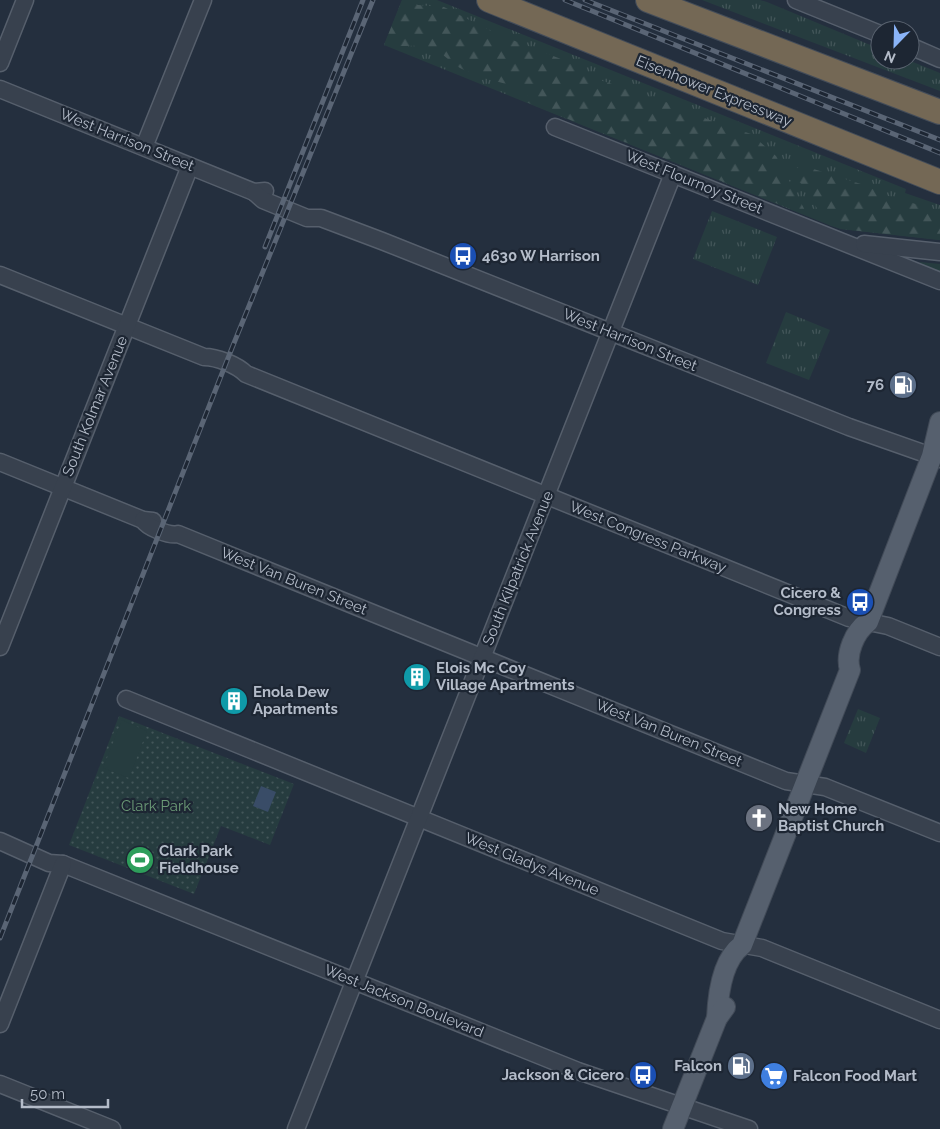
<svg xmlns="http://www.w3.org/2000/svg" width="940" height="1129" viewBox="0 0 940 1129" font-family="Raleway,sans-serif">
  <defs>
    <pattern id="grass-tufts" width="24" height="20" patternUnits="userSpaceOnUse" patternTransform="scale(1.25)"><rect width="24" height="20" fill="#263c3f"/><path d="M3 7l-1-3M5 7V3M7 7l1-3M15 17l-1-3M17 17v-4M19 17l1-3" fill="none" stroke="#435659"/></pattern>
    <pattern id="forest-firs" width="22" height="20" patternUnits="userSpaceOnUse" patternTransform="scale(1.25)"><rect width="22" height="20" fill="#263c3f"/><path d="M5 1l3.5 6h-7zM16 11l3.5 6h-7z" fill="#435659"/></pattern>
    <pattern id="park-dots" width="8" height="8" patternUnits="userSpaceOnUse" patternTransform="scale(1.25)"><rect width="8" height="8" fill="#263c3f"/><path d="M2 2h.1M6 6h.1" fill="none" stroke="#435659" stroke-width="1.8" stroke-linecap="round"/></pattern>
  </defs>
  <rect width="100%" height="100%" fill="#242f3e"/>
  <g fill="url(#grass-tufts)">
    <polygon points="402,0 437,0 906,189 905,193 908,194 940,205 940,240 841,229 829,225 384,45"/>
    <polygon points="702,0 760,0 767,2 880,49 880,60 908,60 940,73 940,91"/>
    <polygon points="712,211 777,237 758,285 693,259"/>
    <polygon points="920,262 940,264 940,273 920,265"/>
    <polygon points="786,312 830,330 809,380 766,363"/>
    <polygon points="858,709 880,718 866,753 844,743"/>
  </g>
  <g fill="url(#forest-firs)">
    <path d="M402,0H409L418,5L444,7L497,34L566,61L600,80L681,107L707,119L751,134L776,156L808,216L526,102L528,97L523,87C502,84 479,77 460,68C449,62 443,52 431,48C416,43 399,48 384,45Z"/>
    <polygon points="801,165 864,185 888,196 940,211 940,240 841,229 829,225 812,201 810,191 799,182 795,170"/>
  </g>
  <polygon fill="url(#park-dots)" points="119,716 294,784 270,845 221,826 194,894 69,845"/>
  <polygon fill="#263c3f" points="122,720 147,731 129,778 103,768"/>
  <polygon fill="#394c67" points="261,786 276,792 268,812 253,806"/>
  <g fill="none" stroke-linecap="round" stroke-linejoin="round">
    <defs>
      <g id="minor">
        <polyline points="796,0 880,34"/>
        <polyline points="910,46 940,59"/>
        <polyline points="0,63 25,0"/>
        <polyline points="0,89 254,192 265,191"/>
        <polyline points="555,127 940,281"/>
        <polyline points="144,147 203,0"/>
        <polyline points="254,192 263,200 307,218 321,218 382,241 849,427 940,459"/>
        <polyline points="864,244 940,252"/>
        <path d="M0,275L204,357C217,357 237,365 246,374L849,618L888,626L940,647"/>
        <polyline points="0,462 143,520 153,521"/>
        <path d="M143,520C148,528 169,536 178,534L786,781L825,787L940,833"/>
        <polyline points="0,647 190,166"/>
        <polyline points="126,699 722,941 762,948 940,1020"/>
        <polyline points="0,841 49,863 63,864 578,1071 749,1129"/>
        <polyline points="0,1024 63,864"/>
        <polyline points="0,1084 112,1129"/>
        <polyline points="296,1129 673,174"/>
      </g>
      <g id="major">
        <path d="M717,1018C718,994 722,960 742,945L850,670C845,654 855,631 868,622L932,456L940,422"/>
        <polyline points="673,1129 717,1018 725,1007"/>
      </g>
      <g id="highway">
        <polyline points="489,0 940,182"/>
        <polyline points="648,0 940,112"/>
      </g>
    </defs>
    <use href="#minor" stroke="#565f6c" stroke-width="19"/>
    <use href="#major" stroke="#414a57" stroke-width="22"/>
    <use href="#highway" stroke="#434c59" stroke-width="26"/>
    <use href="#minor" stroke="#38414e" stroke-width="16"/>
    <use href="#major" stroke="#56606e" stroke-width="20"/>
    <use href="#highway" stroke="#746855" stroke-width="24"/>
    <defs>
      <g id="rail">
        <polyline points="565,0 940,153"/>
        <polyline points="585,0 940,140"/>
        <polyline points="265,247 363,0"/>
        <polyline points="0,938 232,348 373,0"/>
      </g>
    </defs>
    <use href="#rail" stroke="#5a6575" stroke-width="5"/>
    <use href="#rail" stroke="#1d2633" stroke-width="3" stroke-dasharray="9" stroke-linecap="butt"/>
  </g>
  <defs>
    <symbol id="bus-disc" viewBox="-11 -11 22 22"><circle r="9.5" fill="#1a4fb4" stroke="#1d2633"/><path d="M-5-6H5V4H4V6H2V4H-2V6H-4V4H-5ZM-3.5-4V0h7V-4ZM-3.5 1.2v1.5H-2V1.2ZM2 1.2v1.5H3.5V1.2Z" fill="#fff"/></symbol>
    <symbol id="fuel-disc" viewBox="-11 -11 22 22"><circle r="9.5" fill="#5c6f8a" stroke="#1d2633"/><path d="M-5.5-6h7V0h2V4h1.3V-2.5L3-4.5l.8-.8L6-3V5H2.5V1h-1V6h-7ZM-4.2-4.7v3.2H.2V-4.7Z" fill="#fff"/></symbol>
    <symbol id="building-disc" viewBox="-11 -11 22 22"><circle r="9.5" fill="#0f9aa8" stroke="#1d2633"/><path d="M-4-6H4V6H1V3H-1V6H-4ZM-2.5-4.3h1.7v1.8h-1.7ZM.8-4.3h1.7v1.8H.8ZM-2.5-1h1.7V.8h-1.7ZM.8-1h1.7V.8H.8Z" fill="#fff"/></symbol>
    <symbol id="church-disc" viewBox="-11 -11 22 22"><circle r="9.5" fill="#6b7280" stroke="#1d2633"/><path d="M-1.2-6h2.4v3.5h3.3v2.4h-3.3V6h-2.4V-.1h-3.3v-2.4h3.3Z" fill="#fff"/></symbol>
    <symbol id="stadium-disc" viewBox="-11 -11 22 22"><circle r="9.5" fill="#2e9e5b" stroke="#1d2633"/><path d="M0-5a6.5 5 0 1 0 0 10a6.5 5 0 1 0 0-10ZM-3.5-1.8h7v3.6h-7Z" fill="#fff"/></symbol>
    <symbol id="supermarket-disc" viewBox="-11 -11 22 22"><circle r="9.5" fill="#3f7fe0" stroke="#1d2633"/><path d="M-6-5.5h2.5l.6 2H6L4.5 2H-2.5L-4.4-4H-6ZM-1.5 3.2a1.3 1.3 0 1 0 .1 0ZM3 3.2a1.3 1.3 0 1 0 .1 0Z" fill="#fff"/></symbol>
  </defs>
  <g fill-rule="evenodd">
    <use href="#bus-disc" x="447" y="240" width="32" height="32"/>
    <use href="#fuel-disc" x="887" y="369" width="32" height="32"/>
    <use href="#bus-disc" x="844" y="586" width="32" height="32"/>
    <use href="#building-disc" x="401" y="661" width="32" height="32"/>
    <use href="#building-disc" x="218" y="685" width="32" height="32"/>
    <use href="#church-disc" x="743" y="802" width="32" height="32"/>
    <use href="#stadium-disc" x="124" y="844" width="32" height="32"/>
    <use href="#fuel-disc" x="725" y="1050" width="32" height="32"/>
    <use href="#bus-disc" x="627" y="1059" width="32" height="32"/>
    <use href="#supermarket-disc" x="758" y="1060" width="32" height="32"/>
  </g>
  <g text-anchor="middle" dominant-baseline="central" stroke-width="4.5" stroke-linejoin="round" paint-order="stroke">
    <g font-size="15" fill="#b4bcc9" stroke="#1d2633">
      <text transform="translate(714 91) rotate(22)">Eisenhower Expressway</text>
      <text transform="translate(127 140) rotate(22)">West Harrison Street</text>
      <text transform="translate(694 182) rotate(22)">West Flournoy Street</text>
      <text transform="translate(630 340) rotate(22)">West Harrison Street</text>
      <text transform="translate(95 406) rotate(-68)">South Kolmar Avenue</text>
      <text transform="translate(648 537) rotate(22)">West Congress Parkway</text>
      <text transform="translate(518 568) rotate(-68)">South Kilpatrick Avenue</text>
      <text transform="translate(294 581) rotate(22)">West Van Buren Street</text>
      <text transform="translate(669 733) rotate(22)">West Van Buren Street</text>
      <text transform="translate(532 864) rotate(22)">West Gladys Avenue</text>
      <text transform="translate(404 1001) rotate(22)">West Jackson Boulevard</text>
    </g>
    <g font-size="15" font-weight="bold" fill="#b4bcc9" stroke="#1d2633" text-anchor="start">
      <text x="482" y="256">4630 W Harrison</text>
      <text x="884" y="385" text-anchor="end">76</text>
      <text x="841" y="593" text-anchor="end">Cicero &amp;<tspan x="841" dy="17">Congress</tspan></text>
      <text x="436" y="668">Elois Mc Coy<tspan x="436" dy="17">Village Apartments</tspan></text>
      <text x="253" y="692">Enola Dew<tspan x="253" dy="17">Apartments</tspan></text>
      <text x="778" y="809">New Home<tspan x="778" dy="17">Baptist Church</tspan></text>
      <text x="159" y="851">Clark Park<tspan x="159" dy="17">Fieldhouse</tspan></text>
      <text x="722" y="1066" text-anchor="end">Falcon</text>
      <text x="624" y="1075" text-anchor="end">Jackson &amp; Cicero</text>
      <text x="793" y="1076">Falcon Food Mart</text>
    </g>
    <g font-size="15" fill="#6b9a76" stroke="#1d2633">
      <text x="156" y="806">Clark Park</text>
    </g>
  </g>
  <g transform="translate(895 45) rotate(203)"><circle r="24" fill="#1d2633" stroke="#59626f"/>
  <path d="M0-4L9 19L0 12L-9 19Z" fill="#8ab4f8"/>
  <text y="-8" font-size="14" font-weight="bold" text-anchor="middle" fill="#b4bcc9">N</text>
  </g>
  <path d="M22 1099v8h86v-8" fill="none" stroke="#b4bcc9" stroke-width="2.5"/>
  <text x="30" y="1099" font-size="15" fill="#b4bcc9" stroke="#1d2633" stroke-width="4" paint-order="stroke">50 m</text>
</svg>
